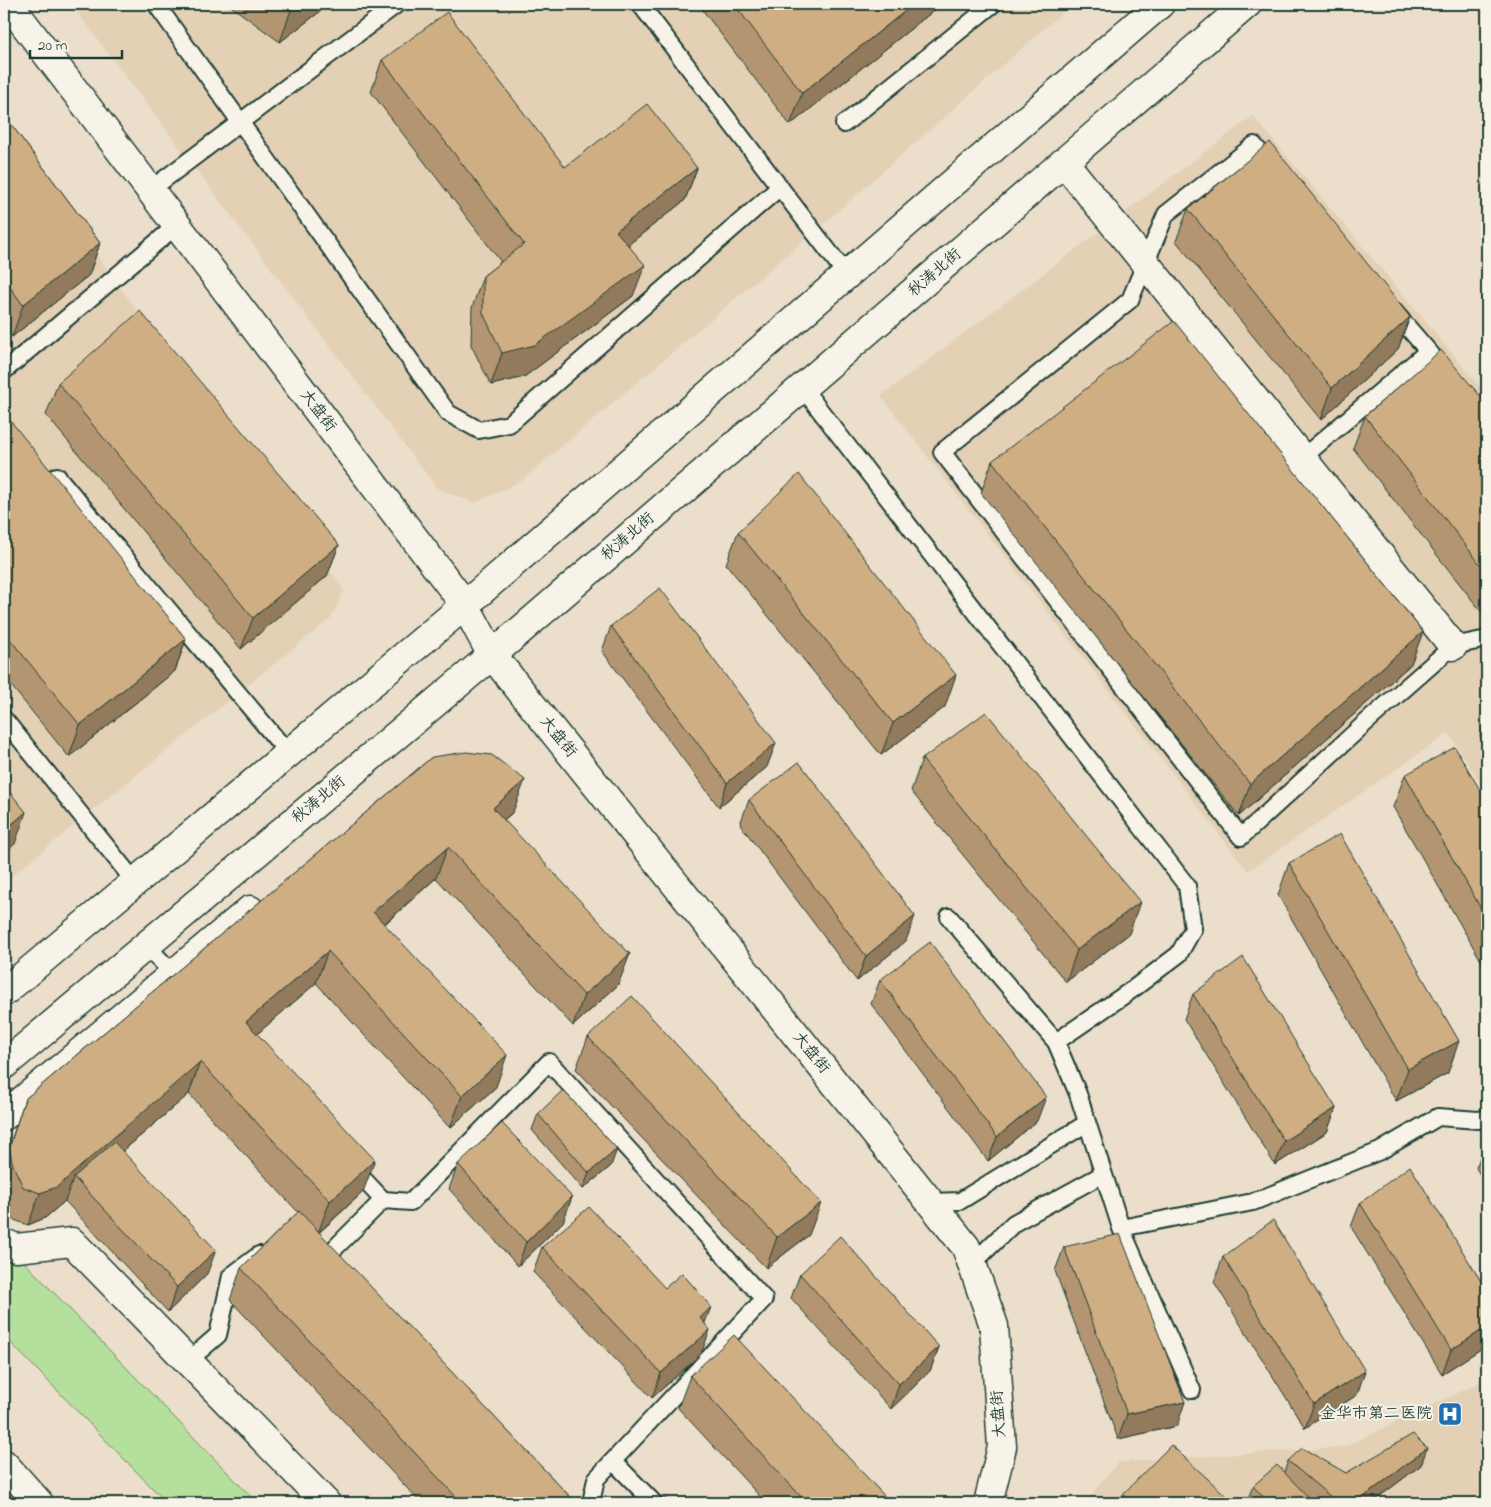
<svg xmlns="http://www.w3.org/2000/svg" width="1491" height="1507" viewBox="0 0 1491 1507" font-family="'Indie Flower','LXGW WenKai TC',sans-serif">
  <rect width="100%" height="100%" fill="#ebdeca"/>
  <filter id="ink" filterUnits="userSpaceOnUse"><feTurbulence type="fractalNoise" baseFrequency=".02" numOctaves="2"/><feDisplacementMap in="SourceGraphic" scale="10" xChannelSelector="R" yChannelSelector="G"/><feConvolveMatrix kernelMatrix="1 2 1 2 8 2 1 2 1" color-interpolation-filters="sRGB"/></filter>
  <g filter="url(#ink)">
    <g fill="#e3d0b5">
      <polygon points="71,4 1072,4 829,219 521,481 475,503 437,488"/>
      <polygon points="1253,116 1487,395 1487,794 1449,733 1248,871 881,396"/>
      <polygon points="4,131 344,590 331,618 4,882"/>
      <polygon points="1487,1379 1487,1503 1085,1503 1118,1462 1344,1447"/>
    </g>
    <polygon fill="#b5df9c" stroke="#6a8e68" points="4,1241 257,1503 167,1503 4,1336"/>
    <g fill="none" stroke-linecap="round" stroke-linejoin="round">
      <defs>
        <g id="service">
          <polyline points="156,4 448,413 479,430 509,424 780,187"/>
          <polyline points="640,4 846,274"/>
          <polyline points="844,124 993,4"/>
          <polyline points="1273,168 1254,145 1166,214 1130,300 942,452 1241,837 1362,726 1453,646 1487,639"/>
          <polyline points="150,190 397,4"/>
          <polyline points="1392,309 1448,374"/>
          <polyline points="4,371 177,225"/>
          <polyline points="802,387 1187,886 1193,929 1179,954 1133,989 1056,1042"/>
          <polyline points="1302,458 1428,351"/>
          <polyline points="57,476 288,753"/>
          <polyline points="4,719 135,882"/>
          <polyline points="949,917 1056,1042 1078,1094 1121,1228 1192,1390"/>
          <polyline points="146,945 179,980"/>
          <polyline points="352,1167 383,1200"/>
          <polyline points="930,1202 960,1201 1087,1123"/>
          <polyline points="1121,1228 1253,1202 1380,1151 1438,1117 1478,1120 1487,1118"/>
          <polyline points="316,1250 327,1256 383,1200 411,1202 549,1062 764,1299 596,1479 591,1503"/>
          <polyline points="972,1264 1014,1223 1103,1174"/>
          <polyline points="188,1361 218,1335 231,1276 259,1255"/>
          <polyline points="613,1461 654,1503"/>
        </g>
        <g id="minor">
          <polyline points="9,4 465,605 492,655 966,1247 994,1326 1002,1447 988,1503"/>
          <polyline points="1064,162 1453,646"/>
          <polyline points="4,1116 250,910"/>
          <polyline points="4,1243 16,1248 72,1242 326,1503"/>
        </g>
        <g id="secondary">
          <polyline points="4,992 465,605 1160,4"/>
          <polyline points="4,1065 492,655 1247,4"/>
        </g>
        <polyline id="primary" points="4,1464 39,1503"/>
      </defs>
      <use href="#service" stroke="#1f3d34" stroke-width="20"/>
      <use href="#minor" stroke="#1f3d34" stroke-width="31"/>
      <use href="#secondary" stroke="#1f3d34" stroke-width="31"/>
      <use href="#primary" stroke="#1f3d34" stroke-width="31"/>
      <use href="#service" stroke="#f7f3e8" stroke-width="16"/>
      <use href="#minor" stroke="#f7f3e8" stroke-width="28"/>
      <use href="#secondary" stroke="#f7f3e8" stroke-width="28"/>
      <use href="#primary" stroke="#f7f3e8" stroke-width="28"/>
    </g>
    <g fill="#b39671" stroke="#1f3d34">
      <polygon points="228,4 330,4 280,42"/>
      <polygon points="698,4 942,4 790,125"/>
      <polygon points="382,60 565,167 697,168 685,200 628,245 633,296 524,377 491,385 471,345 472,308 483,276 501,262 371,92"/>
      <polygon points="4,115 100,243 89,275 12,337 4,327"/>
      <polygon points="1188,209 1410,317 1398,349 1321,420 1176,241"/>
      <polygon points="58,383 339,545 327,576 241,649 46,415"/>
      <polygon points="1487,404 1487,615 1484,615 1353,448 1365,416"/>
      <polygon points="4,415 186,639 175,671 69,757 4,677"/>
      <polygon points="992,461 1411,664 1239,816 981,493"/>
      <polygon points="738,532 945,707 881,755 726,564"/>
      <polygon points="611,626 767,767 719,807 602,651"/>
      <polygon points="1487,715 1487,748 1480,736"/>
      <polygon points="432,757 513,812 504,820 618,985 573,1026 436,878 385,924 496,1087 450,1128 316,983 257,1034 363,1192 319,1233 576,1503 421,1503 230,1300 241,1268 298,1212 189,1094 123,1151 207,1274 168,1312 65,1201 45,1218 28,1225 11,1219 4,1203 4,1162 25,1099"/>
      <polygon points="922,759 1129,934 1066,982 911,791"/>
      <polygon points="1405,775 1487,802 1487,971 1393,807"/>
      <polygon points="749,800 906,941 857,981 740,824"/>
      <polygon points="1289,863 1448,1073 1396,1101 1278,895"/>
      <polygon points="880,980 1037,1121 988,1161 871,1004"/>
      <polygon points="1193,994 1336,1108 1327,1132 1275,1165 1184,1019"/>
      <polygon points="588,1037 809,1235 766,1268 576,1069"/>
      <polygon points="538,1114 611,1166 583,1189 532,1130"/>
      <polygon points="1487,1142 1487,1186 1476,1168 1485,1144"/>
      <polygon points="458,1164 572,1197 563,1222 518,1266 449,1189"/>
      <polygon points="1360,1203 1487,1291 1487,1345 1442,1374 1351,1227"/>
      <polygon points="542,1247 665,1288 705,1324 701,1354 652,1398 533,1272"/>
      <polygon points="1064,1247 1177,1426 1118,1439 1055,1271"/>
      <polygon points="1223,1257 1357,1395 1305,1428 1214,1282"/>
      <polygon points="800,1274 939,1347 930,1371 891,1409 791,1298"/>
      <polygon points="690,1376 891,1503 766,1503 678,1408"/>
      <polygon points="1288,1461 1346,1473 1421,1465 1371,1503 1247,1503 1253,1486 1284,1472"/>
      <polygon points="1123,1494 1234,1503 1120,1503"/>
    </g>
    <g fill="#927a5c" stroke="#1f3d34">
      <polygon points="300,4 330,4 280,42 291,10"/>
      <polygon points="914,4 942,4 790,125 802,93"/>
      <polygon points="697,168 685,200 605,263 616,231"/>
      <polygon points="100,243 89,275 12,337 23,305"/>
      <polygon points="645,265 633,296 524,377 491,385 502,353"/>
      <polygon points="1410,317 1398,349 1321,420 1332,388"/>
      <polygon points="339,545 327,576 241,649 253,618"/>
      <polygon points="1423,632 1411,664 1239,816 1250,784"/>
      <polygon points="186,639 175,671 69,757 80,725"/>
      <polygon points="956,675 945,707 881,755 893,723"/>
      <polygon points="776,743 767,767 719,807 727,783"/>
      <polygon points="525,780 513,812 481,839 493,808"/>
      <polygon points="26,812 15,844 4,853 4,831"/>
      <polygon points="448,847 436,878 362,943 373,912"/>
      <polygon points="1140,902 1129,934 1066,982 1077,950"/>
      <polygon points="915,916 906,941 857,981 866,956"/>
      <polygon points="328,951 316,983 234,1054 246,1022"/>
      <polygon points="630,954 618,985 573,1026 584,995"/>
      <polygon points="1459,1041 1448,1073 1396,1101 1408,1069"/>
      <polygon points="507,1055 496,1087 450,1128 462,1096"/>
      <polygon points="200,1062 189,1094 82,1186 74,1177 65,1201 45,1218 28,1225 40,1193"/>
      <polygon points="1046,1097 1037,1121 988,1161 997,1137"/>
      <polygon points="1336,1108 1327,1132 1275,1165 1284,1141"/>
      <polygon points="617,1149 611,1166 583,1189 589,1173"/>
      <polygon points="375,1160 363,1192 318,1233 330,1201"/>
      <polygon points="572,1197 563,1222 518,1266 526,1242"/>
      <polygon points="821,1203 809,1235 766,1268 777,1237"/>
      <polygon points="216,1250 207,1274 168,1312 177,1287"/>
      <polygon points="711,1307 702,1331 700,1318"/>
      <polygon points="1487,1327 1487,1345 1442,1374 1451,1350"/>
      <polygon points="710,1330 701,1354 652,1398 661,1373"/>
      <polygon points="939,1347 930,1371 891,1409 899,1384"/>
      <polygon points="1365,1371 1357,1395 1305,1428 1314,1404"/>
      <polygon points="1185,1402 1177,1426 1118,1439 1127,1414"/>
      <polygon points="1427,1448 1421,1465 1371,1503 1356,1503"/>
    </g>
    <g fill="#d0ae83" stroke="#1f3d34">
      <polygon points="282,4 300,4 291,10"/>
      <polygon points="734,4 914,4 802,93"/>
      <polygon points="447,12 565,167 647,104 697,168 616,231 645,265 535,345 502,353 483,313 483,276 524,244 382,60"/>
      <polygon points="4,115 100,243 23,305 4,279"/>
      <polygon points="1270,142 1410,317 1332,388 1188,209"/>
      <polygon points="140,311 339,545 253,618 58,383"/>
      <polygon points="1174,321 1423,632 1250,784 992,461"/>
      <polygon points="1441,350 1487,404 1487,573 1365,416"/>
      <polygon points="5,414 186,639 80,725 4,632 4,415"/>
      <polygon points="799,474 956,675 893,723 738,532"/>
      <polygon points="660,588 776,743 727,783 611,626"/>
      <polygon points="986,712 1140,902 1077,950 922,759"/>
      <polygon points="1455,747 1487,802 1487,919 1405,775"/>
      <polygon points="466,752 492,755 525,780 493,808 630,954 584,995 448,847 373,912 507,1055 462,1096 328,951 246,1022 375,1160 330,1201 200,1062 57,1187 40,1193 23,1187 13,1165 9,1148 25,1099 432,757"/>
      <polygon points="799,762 915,916 866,956 749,800"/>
      <polygon points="4,785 26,812 4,831"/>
      <polygon points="1340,834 1459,1041 1408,1069 1289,863"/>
      <polygon points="930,942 1046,1097 997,1137 880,980"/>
      <polygon points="1243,957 1336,1108 1284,1141 1193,994"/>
      <polygon points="632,996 821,1203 777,1237 588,1037"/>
      <polygon points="563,1090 617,1149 589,1173 538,1114"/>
      <polygon points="502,1123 572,1197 526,1242 458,1164"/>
      <polygon points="114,1142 216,1250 177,1287 74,1177"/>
      <polygon points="1410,1166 1487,1291 1487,1327 1451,1350 1360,1203"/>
      <polygon points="589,1207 665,1288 682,1273 711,1307 700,1318 710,1330 661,1373 542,1247"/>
      <polygon points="299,1211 576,1503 462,1503 241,1268"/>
      <polygon points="1273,1220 1365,1371 1314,1404 1223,1257"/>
      <polygon points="1120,1234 1185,1402 1127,1414 1064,1247"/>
      <polygon points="840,1236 939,1347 899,1384 800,1274"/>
      <polygon points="734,1335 891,1503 807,1503 690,1376"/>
      <polygon points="1413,1434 1427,1448 1356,1503 1338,1503 1288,1461 1302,1448 1346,1473"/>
      <polygon points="1171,1445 1234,1503 1134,1503 1123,1494"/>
      <polygon points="1277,1465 1314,1503 1269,1503 1253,1486"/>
      <polygon points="666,1497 672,1503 659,1503"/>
    </g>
  </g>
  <defs>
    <symbol id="hospital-square" viewBox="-11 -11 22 22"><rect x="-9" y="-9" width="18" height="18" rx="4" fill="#1f6fb2" stroke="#f7f3e8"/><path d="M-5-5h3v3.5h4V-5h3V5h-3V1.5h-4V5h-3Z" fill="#fff"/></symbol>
  </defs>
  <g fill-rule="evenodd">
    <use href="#hospital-square" x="1436" y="1400" width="28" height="28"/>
  </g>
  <g text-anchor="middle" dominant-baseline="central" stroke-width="4" stroke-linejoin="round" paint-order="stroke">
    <g font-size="16" fill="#1f3d34" stroke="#f7f3e8">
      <text transform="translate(935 273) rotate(-41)">秋涛北街</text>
      <text transform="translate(318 411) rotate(53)">大盘街</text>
      <text transform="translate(628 537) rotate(-41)">秋涛北街</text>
      <text transform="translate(558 737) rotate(51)">大盘街</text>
      <text transform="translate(319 800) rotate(-40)">秋涛北街</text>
      <text transform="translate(811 1053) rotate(51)">大盘街</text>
      <text transform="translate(999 1414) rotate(-94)">大盘街</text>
    </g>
    <g font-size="16" fill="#1f3d34" stroke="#f7f3e8" text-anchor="end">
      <text x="1432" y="1414">金华市第二医院</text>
    </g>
  </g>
  <rect width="1491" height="1507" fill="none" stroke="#f7f3e8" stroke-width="20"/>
  <rect x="10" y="10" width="1471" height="1487" fill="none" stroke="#1f3d34" stroke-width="2" filter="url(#ink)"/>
  <path d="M30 50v8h92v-8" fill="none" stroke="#1f3d34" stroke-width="2.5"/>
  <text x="38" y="50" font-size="15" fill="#1f3d34" stroke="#f7f3e8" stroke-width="4" paint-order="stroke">20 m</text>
</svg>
